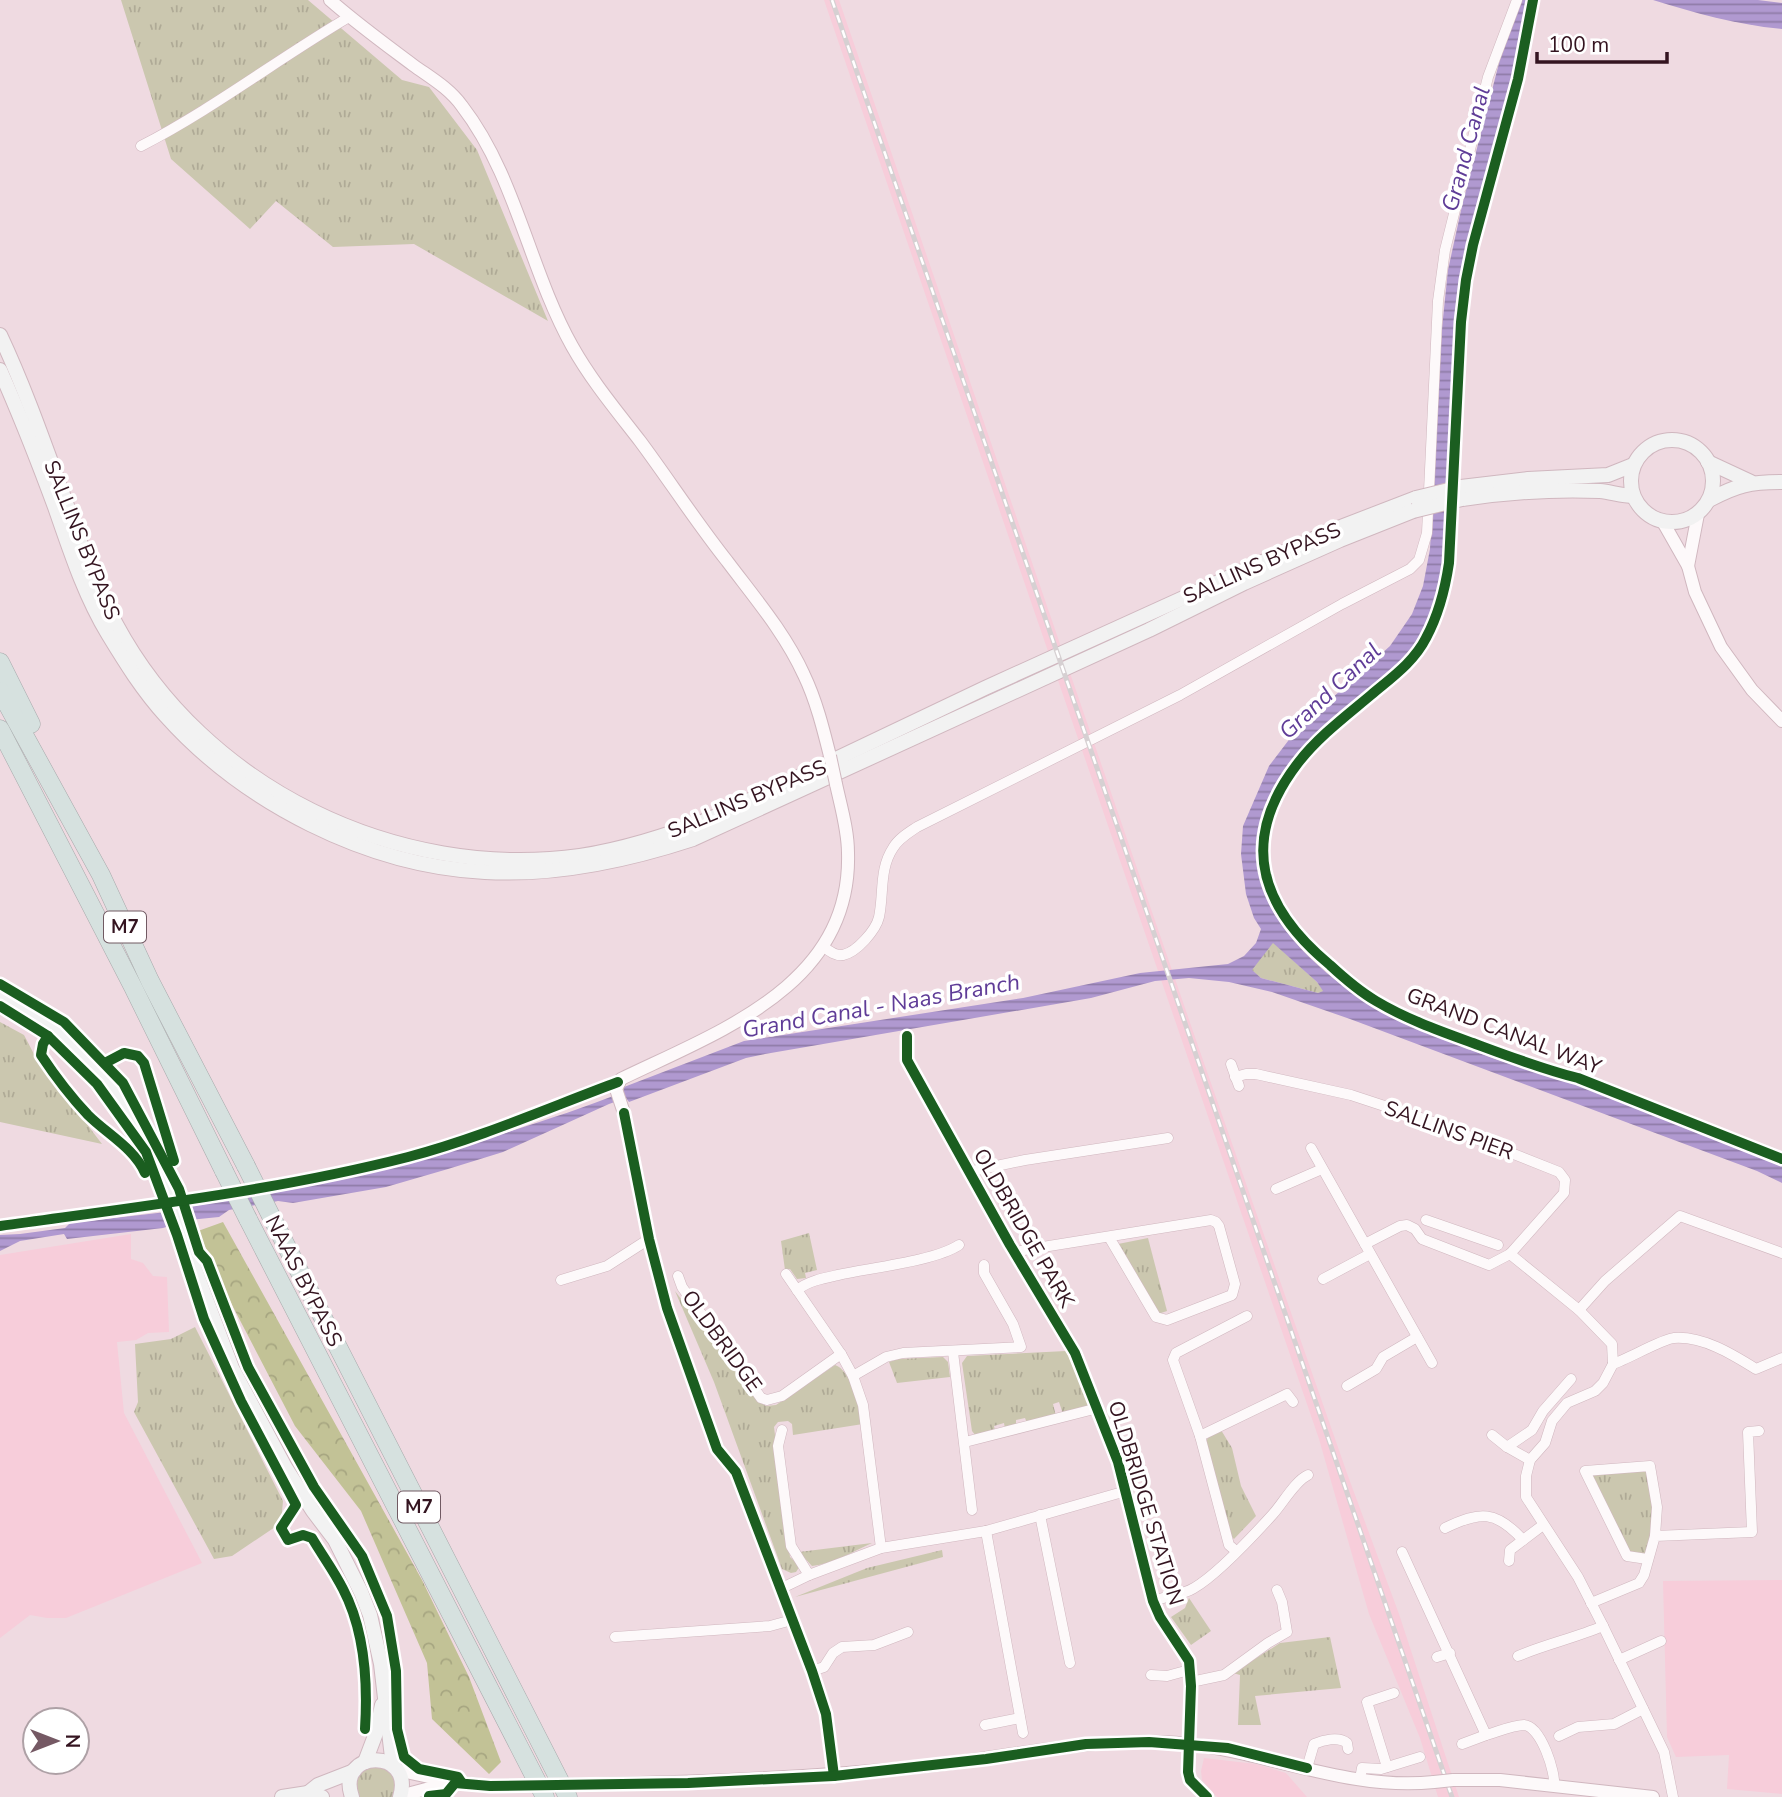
<svg xmlns="http://www.w3.org/2000/svg" width="1782" height="1797" viewBox="0 0 1782 1797" font-family="'Nunito Sans',sans-serif">
  <defs>
    <pattern id="grass-tufts" width="24" height="20" patternUnits="userSpaceOnUse" patternTransform="scale(1.75)"><rect width="24" height="20" fill="#cbc7af"/><path d="M3 7l-1-3M5 7V3M7 7l1-3M15 17l-1-3M17 17v-4M19 17l1-3" fill="none" stroke="#afaa96"/></pattern>
    <pattern id="forest-crowns" width="20" height="18" patternUnits="userSpaceOnUse" patternTransform="scale(1.75)"><rect width="20" height="18" fill="#c2c296"/><path d="M2 6a3 3 0 1 1 6 0M12 15a3 3 0 1 1 6 0" fill="none" stroke="#a7a681"/></pattern>
    <pattern id="water-rules" width="6" height="5" patternUnits="userSpaceOnUse" patternTransform="scale(1.75)"><rect width="6" height="5" fill="#b099d0"/><path d="M0 2.5h6" fill="none" stroke="#907ca8"/></pattern>
  </defs>
  <rect width="100%" height="100%" fill="#efdae1"/>
  <g fill="#f7cdda">
    <polygon points="824,0 839,0 1196,1040 1348,1476 1399,1614 1459,1797 1438,1797 1420,1738 1369,1614 1319,1439"/>
    <polygon points="131,1234 131,1259 143,1263 153,1276 167,1277 169,1332 148,1333 136,1340 117,1342 124,1413 202,1563 66,1618 47,1618 30,1615 0,1638 0,1255"/>
    <polygon points="1782,1580 1782,1794 1727,1789 1729,1755 1676,1757 1667,1737 1663,1581"/>
    <polygon points="1204,1758 1256,1764 1286,1773 1307,1797 1217,1797 1202,1780 1201,1771"/>
  </g>
  <g fill="url(#grass-tufts)">
    <polygon points="121,0 308,0 402,80 429,87 477,150 548,321 414,244 333,247 276,201 250,229 171,159"/>
    <polygon points="1273,942 1317,982 1324,991 1318,993 1261,978 1251,970"/>
    <polygon points="0,1022 24,1035 35,1056 102,1144 0,1122"/>
    <polygon points="809,1233 817,1270 805,1273 806,1278 797,1279 790,1269 785,1270 781,1241"/>
    <polygon points="1148,1238 1167,1311 1158,1314 1118,1244"/>
    <path d="M675,1291L737,1373L759,1402L766,1406L776,1405L835,1365C850,1369 862,1409 863,1424L793,1435L792,1424L788,1421L778,1422L774,1427L790,1557L800,1566L796,1572L791,1573L782,1569L714,1382Z"/>
    <polygon points="195,1327 283,1501 281,1523 232,1556 214,1559 134,1412 138,1402 135,1344 171,1339"/>
    <polygon points="1066,1351 1090,1403 1088,1408 1063,1414 1059,1402 1053,1404 1056,1416 1027,1423 1025,1418 1016,1420 1016,1426 1005,1429 1004,1423 994,1426 995,1431 976,1436 972,1431 962,1363 967,1356"/>
    <polygon points="943,1357 948,1362 950,1377 897,1383 889,1362 898,1359"/>
    <polygon points="1221,1430 1232,1448 1241,1486 1256,1516 1234,1539 1232,1537 1206,1443 1208,1437"/>
    <polygon points="1649,1468 1654,1533 1645,1559 1626,1554 1587,1473"/>
    <path d="M872,1543C852,1552 833,1564 812,1566L799,1552Z"/>
    <polygon points="942,1550 943,1557 795,1597 867,1568"/>
    <polygon points="1189,1598 1211,1631 1191,1645 1171,1617 1185,1608"/>
    <polygon points="1330,1637 1341,1688 1255,1696 1261,1725 1238,1725 1240,1675 1233,1673 1280,1643"/>
    <path d="M370,1766L390,1770L396,1782L394,1797H358C355,1780 356,1775 370,1766Z"/>
  </g>
  <polygon fill="url(#forest-crowns)" points="223,1222 422,1580 469,1677 501,1762 489,1774 432,1719 427,1663 361,1511 295,1426 232,1305 198,1231"/>
  <g fill="url(#water-rules)" fill-rule="evenodd">
    <path d="M1520,0H1529L1528,7L1514,72L1467,246L1461,284C1455,350 1452,415 1449,481C1446,524 1448,571 1432,612C1403,690 1308,716 1274,790C1262,817 1254,847 1260,876C1271,932 1333,984 1380,1009C1442,1042 1510,1061 1575,1084C1641,1107 1705,1135 1771,1159L1782,1165V1183L1757,1171L1350,1019L1272,992L1229,982L1189,978L1155,981L1091,998L765,1054L746,1058L629,1102L626,1098L609,1104L503,1152L448,1169L386,1187L293,1203L278,1201L229,1210L219,1217L189,1220L163,1228L67,1239L64,1234L20,1241L0,1251V1235L20,1234L65,1228L70,1223L184,1210L193,1206L274,1193L277,1189C357,1178 434,1156 511,1131C549,1119 586,1107 623,1092L624,1087L744,1041L1023,998L1140,973L1228,964L1244,956L1256,943L1261,929L1254,918L1246,894L1241,854L1243,826L1269,766L1288,741L1311,717L1390,646L1412,614L1423,586L1430,549L1442,328L1448,270L1462,206L1505,40ZM1273,943L1317,982L1323,991L1318,993L1261,978L1252,970Z"/>
    <path d="M1653,0H1758L1782,3V29C1738,25 1695,13 1653,0Z"/>
  </g>
  <g fill="none" stroke-linecap="round" stroke-linejoin="round">
    <defs>
      <g id="minor">
        <path d="M141,146C213,109 279,58 349,17"/>
        <path d="M1426,641C1384,695 1315,727 1282,788C1193,955 1460,1048 1578,1078L1782,1159"/>
        <path d="M824,947C829,951 835,956 843,955C857,952 876,930 879,917C884,894 879,869 893,848C898,839 908,833 917,827L1180,695L1342,604L1410,569L1419,560L1427,533L1438,301L1445,250L1488,77L1517,0"/>
        <polyline points="1231,1064 1239,1086"/>
        <polyline points="1235,1077 1246,1074 1256,1074 1351,1095 1433,1122 1559,1172 1565,1180 1564,1193 1510,1254 1579,1310 1612,1344 1613,1364"/>
        <polyline points="941,1122 1015,1253 1075,1353 1118,1462 1153,1601 1160,1617 1189,1661 1191,1686 1188,1772 1190,1780 1207,1797"/>
        <polyline points="1311,1148 1365,1244"/>
        <polyline points="968,1172 1025,1160 1168,1138"/>
        <polyline points="1276,1189 1322,1169"/>
        <polyline points="1426,1220 1498,1245"/>
        <path d="M0,1226C136,1207 275,1191 408,1157C480,1138 548,1108 618,1082"/>
        <polyline points="1015,1253 1024,1250 1211,1220 1216,1222 1219,1226 1235,1284 1232,1295 1167,1320 1156,1317 1109,1237"/>
        <polyline points="786,1274 841,1354 853,1376 863,1405 881,1548"/>
        <polyline points="678,1276 682,1287 761,1398 767,1400 782,1396 841,1354"/>
        <polyline points="1323,1279 1370,1254"/>
        <polyline points="561,1280 607,1266 649,1239"/>
        <path d="M797,1290C808,1281 824,1278 838,1275C869,1268 935,1261 959,1245"/>
        <polyline points="1579,1310 1605,1281 1680,1216 1782,1253"/>
        <polyline points="953,1352 972,1510"/>
        <polyline points="1432,1363 1365,1244 1400,1226 1407,1225 1415,1229 1422,1239 1489,1265 1510,1254"/>
        <polyline points="1613,1364 1603,1383 1595,1391 1567,1403 1552,1421 1545,1443 1530,1460 1526,1476 1526,1497 1578,1577 1603,1626 1664,1752 1673,1797"/>
        <path d="M1613,1364C1628,1359 1662,1339 1674,1338C1703,1336 1732,1354 1756,1369L1782,1358"/>
        <polyline points="853,1376 886,1357 903,1353 1021,1347 1013,1324 984,1273 984,1265"/>
        <polyline points="1347,1386 1376,1369 1383,1357 1417,1337"/>
        <polyline points="782,1430 778,1446 791,1546 809,1575"/>
        <polyline points="1492,1435 1507,1447 1530,1460"/>
        <polyline points="1200,1436 1287,1394 1293,1402"/>
        <polyline points="965,1442 1098,1408"/>
        <polyline points="1507,1447 1532,1430 1543,1411 1571,1379"/>
        <polyline points="1040,1515 1070,1663"/>
        <path d="M1445,1528C1480,1511 1496,1510 1523,1540"/>
        <polyline points="986,1531 1023,1733"/>
        <polyline points="1236,1551 1229,1545 1200,1436 1173,1360 1176,1353 1247,1316"/>
        <path d="M1402,1552L1486,1735C1497,1732 1513,1725 1524,1725C1541,1726 1556,1773 1554,1786"/>
        <polyline points="1647,1559 1627,1556 1585,1471 1650,1466 1657,1507 1655,1536"/>
        <polyline points="1509,1561 1510,1550 1543,1525"/>
        <polyline points="780,1589 809,1575 881,1548 986,1531 1126,1491"/>
        <path d="M1153,1601C1166,1596 1183,1595 1194,1588C1218,1574 1254,1535 1273,1514C1283,1503 1295,1481 1308,1475"/>
        <polyline points="1591,1603 1639,1583 1644,1575 1655,1536 1752,1532 1748,1432 1759,1431"/>
        <polyline points="615,1637 770,1626 792,1620"/>
        <path d="M1518,1656C1546,1644 1575,1638 1603,1626"/>
        <polyline points="1437,1657 1450,1653"/>
        <polyline points="1619,1660 1661,1641"/>
        <polyline points="812,1671 824,1667 833,1653 842,1647 874,1645 908,1632"/>
        <polyline points="1151,1675 1167,1676 1189,1670"/>
        <polyline points="1191,1682 1224,1675 1268,1643 1287,1632 1282,1602 1277,1590"/>
        <polyline points="985,1725 1020,1718"/>
        <polyline points="1559,1736 1578,1727 1614,1724 1643,1709"/>
        <polyline points="1462,1744 1486,1735"/>
        <polyline points="1387,1767 1367,1702 1394,1693"/>
        <path d="M1307,1768L1314,1744C1323,1740 1339,1736 1347,1743L1348,1749"/>
        <polyline points="1360,1779 1362,1768 1381,1769 1420,1757"/>
      </g>
      <g id="tertiary">
        <path d="M330,0C356,23 385,44 413,65C431,78 449,88 462,106C516,176 529,269 572,346C591,380 616,410 640,441C669,480 696,522 727,561C754,597 785,633 804,675C816,700 823,728 830,756"/>
        <polyline points="1663,522 1688,566 1695,592 1721,647 1752,690 1782,721"/>
        <polyline points="1688,566 1698,514"/>
        <polyline points="397,1770 452,1782 490,1786"/>
        <path d="M834,1776L826,1714L812,1671L736,1472L717,1449L667,1308L649,1239L624,1113L616,1089L621,1079C720,1031 852,985 848,853C848,830 841,807 836,784"/>
        <polyline points="1453,1780 1500,1780 1653,1797"/>
        <path d="M597,1784C710,1782 822,1777 936,1765C1011,1756 1086,1739 1162,1742C1254,1745 1342,1792 1434,1782"/>
        <polyline points="400,1796 452,1782"/>
      </g>
      <g id="secondary">
        <path d="M0,335C24,386 43,440 62,492C79,538 93,582 116,624C204,788 397,881 580,856C625,849 669,835 712,818L985,688L1333,530L1416,498"/>
        <path d="M0,370C20,415 38,461 55,507C70,550 84,594 108,634C125,662 143,691 166,716C244,803 367,866 485,872C556,876 626,861 693,839L1149,630L1244,583L1340,540L1413,511"/>
        <circle cx="1672" cy="481" r="41"/>
        <polyline points="1708,462 1751,482"/>
        <polyline points="1461,487 1528,479 1608,475 1633,465"/>
        <path d="M1462,499C1509,492 1554,489 1600,491C1611,492 1622,496 1633,496"/>
        <path d="M1709,500C1737,485 1750,482 1782,482"/>
        <path d="M0,996C81,1043 134,1097 166,1187"/>
        <polyline points="189,1254 232,1368 285,1467 313,1511 335,1540 361,1592 370,1615 381,1664 393,1766"/>
        <polyline points="365,1762 376,1733 382,1705"/>
        <polyline points="308,1793 318,1785 354,1771"/>
        <polyline points="282,1797 308,1793 322,1797"/>
        <path d="M352,1797C335,1749 415,1747 400,1797"/>
      </g>
      <g id="motorway">
        <polyline points="0,662 31,724"/>
        <polyline points="0,691 101,875 150,981 246,1166"/>
        <polyline points="0,729 133,987 224,1171"/>
        <polyline points="271,1216 568,1797"/>
        <polyline points="248,1219 545,1797"/>
      </g>
    </defs>
    <use href="#minor" stroke="#d0b7bf" stroke-width="11"/>
    <use href="#tertiary" stroke="#d0b7bf" stroke-width="14"/>
    <use href="#secondary" stroke="#d0b7bf" stroke-width="16"/>
    <use href="#motorway" stroke="#a6a9aa" stroke-width="19"/>
    <use href="#minor" stroke="#fdf9fa" stroke-width="10"/>
    <use href="#tertiary" stroke="#fdf9fa" stroke-width="12"/>
    <use href="#secondary" stroke="#f2f2f2" stroke-width="14"/>
    <use href="#motorway" stroke="#d6e1df" stroke-width="18"/>
    <defs>
      <polyline id="rail" points="832,0 1452,1797"/>
    </defs>
    <use href="#rail" stroke="#d6d0d2" stroke-width="5"/>
    <use href="#rail" stroke="#fff" stroke-width="2.5" stroke-dasharray="8" stroke-linecap="butt"/>
    <defs>
      <g id="tertiary-bridge">
        <polyline points="830,756 836,784"/>
        <polyline points="1434,1782 1453,1780"/>
        <polyline points="490,1786 597,1784"/>
      </g>
      <g id="secondary-bridge">
        <polyline points="1416,498 1461,487"/>
        <polyline points="1413,511 1462,499"/>
        <polyline points="166,1187 189,1254"/>
      </g>
      <g id="motorway-bridge">
        <polyline points="246,1166 271,1216"/>
        <polyline points="224,1171 248,1219"/>
      </g>
    </defs>
    <use href="#tertiary-bridge" stroke="#d0b7bf" stroke-width="14" stroke-linecap="butt"/>
    <use href="#secondary-bridge" stroke="#d0b7bf" stroke-width="16" stroke-linecap="butt"/>
    <use href="#motorway-bridge" stroke="#a6a9aa" stroke-width="19" stroke-linecap="butt"/>
    <use href="#tertiary-bridge" stroke="#fdf9fa" stroke-width="12"/>
    <use href="#secondary-bridge" stroke="#f2f2f2" stroke-width="14"/>
    <use href="#motorway-bridge" stroke="#d6e1df" stroke-width="18"/>
    <defs>
      <g id="cycleway">
        <path d="M1533,0L1518,79L1473,245L1466,280L1461,322L1449,563C1445,590 1439,614 1426,638C1414,662 1391,678 1371,695C1346,716 1318,737 1298,763C1238,841 1260,907 1330,965C1344,978 1359,991 1376,1001C1406,1019 1440,1031 1473,1043C1508,1056 1542,1069 1578,1078L1782,1159"/>
        <polyline points="0,984 64,1022 123,1083 179,1189 199,1252 207,1261 248,1367 314,1487 362,1556 387,1616 396,1671 397,1729 404,1757 419,1769 458,1777 462,1783"/>
        <path d="M0,1006L48,1036L97,1084L146,1152L177,1235L204,1319L241,1401L296,1505L281,1528L288,1540L303,1535L312,1538C322,1555 334,1571 343,1589C365,1631 368,1682 365,1729"/>
        <path d="M48,1036L43,1044L41,1055C55,1076 71,1097 88,1115C107,1134 134,1148 145,1173"/>
        <polyline points="907,1036 907,1060 1010,1245 1075,1353 1118,1462 1153,1601 1160,1617 1189,1661 1191,1686 1188,1772 1190,1780 1207,1797"/>
        <polyline points="105,1063 124,1053 138,1056 144,1063 174,1161"/>
        <polyline points="624,1113 649,1239 667,1308 717,1449 736,1472 812,1671 826,1714 834,1776"/>
        <path d="M0,1226C136,1207 275,1191 408,1157C480,1138 548,1108 618,1082"/>
        <polyline points="429,1796 446,1794 455,1783 490,1786 688,1783 834,1776 986,1759 1086,1744 1149,1742 1228,1748 1307,1768"/>
      </g>
    </defs>
    <use href="#cycleway" stroke="#fff" stroke-width="15"/>
    <use href="#cycleway" stroke="#1b5e20" stroke-width="10"/>
  </g>
  <g text-anchor="middle" dominant-baseline="central" stroke-width="7" stroke-linejoin="round" paint-order="stroke">
    <g fill="#fff" stroke="#715a63" stroke-width="2">
      <rect x="104" y="911.5" width="42" height="31" rx="5"/>
      <rect x="398" y="1491.5" width="42" height="31" rx="5"/>
    </g>
    <g font-size="19" font-weight="bold" fill="#341420">
      <text x="125" y="927">M7</text>
      <text x="419" y="1507">M7</text>
    </g>
    <g font-size="21" fill="#341420" stroke="#fff">
      <text transform="translate(82 540) rotate(68)">SALLINS BYPASS</text>
      <text transform="translate(1262 563) rotate(-24)">SALLINS BYPASS</text>
      <text transform="translate(747 799) rotate(-23)">SALLINS BYPASS</text>
      <text transform="translate(1504 1031) rotate(21)">GRAND CANAL WAY</text>
      <text transform="translate(1449 1130) rotate(20)">SALLINS PIER</text>
      <text transform="translate(1024 1228) rotate(60)">OLDBRIDGE PARK</text>
      <text transform="translate(304 1281) rotate(63)">NAAS BYPASS</text>
      <text transform="translate(722 1341) rotate(54)">OLDBRIDGE</text>
      <text transform="translate(1146 1503) rotate(73)">OLDBRIDGE STATION</text>
    </g>
    <g font-size="23" font-style="italic" fill="#5f3c97" stroke="#fff">
      <text transform="translate(1466 149) rotate(-75)">Grand Canal</text>
      <text transform="translate(1330 691) rotate(-43)">Grand Canal</text>
      <text transform="translate(881 1006) rotate(-10)">Grand Canal - Naas Branch</text>
    </g>
  </g>
  <g transform="translate(56 1741) rotate(90)"><circle r="33" fill="#ffffff" stroke="#aea1a6" stroke-width="2"/>
  <path d="M0-5L12 26L0 18L-12 26Z" fill="#755964"/>
  <text y="-10" font-size="19" font-weight="bold" text-anchor="middle" fill="#341420">N</text>
  </g>
  <path d="M1537 52v10h130v-10" fill="none" stroke="#341420" stroke-width="3.5"/>
  <text x="1548" y="52" font-size="21" fill="#341420" stroke="#ffffff" stroke-width="5" paint-order="stroke">100 m</text>
</svg>
